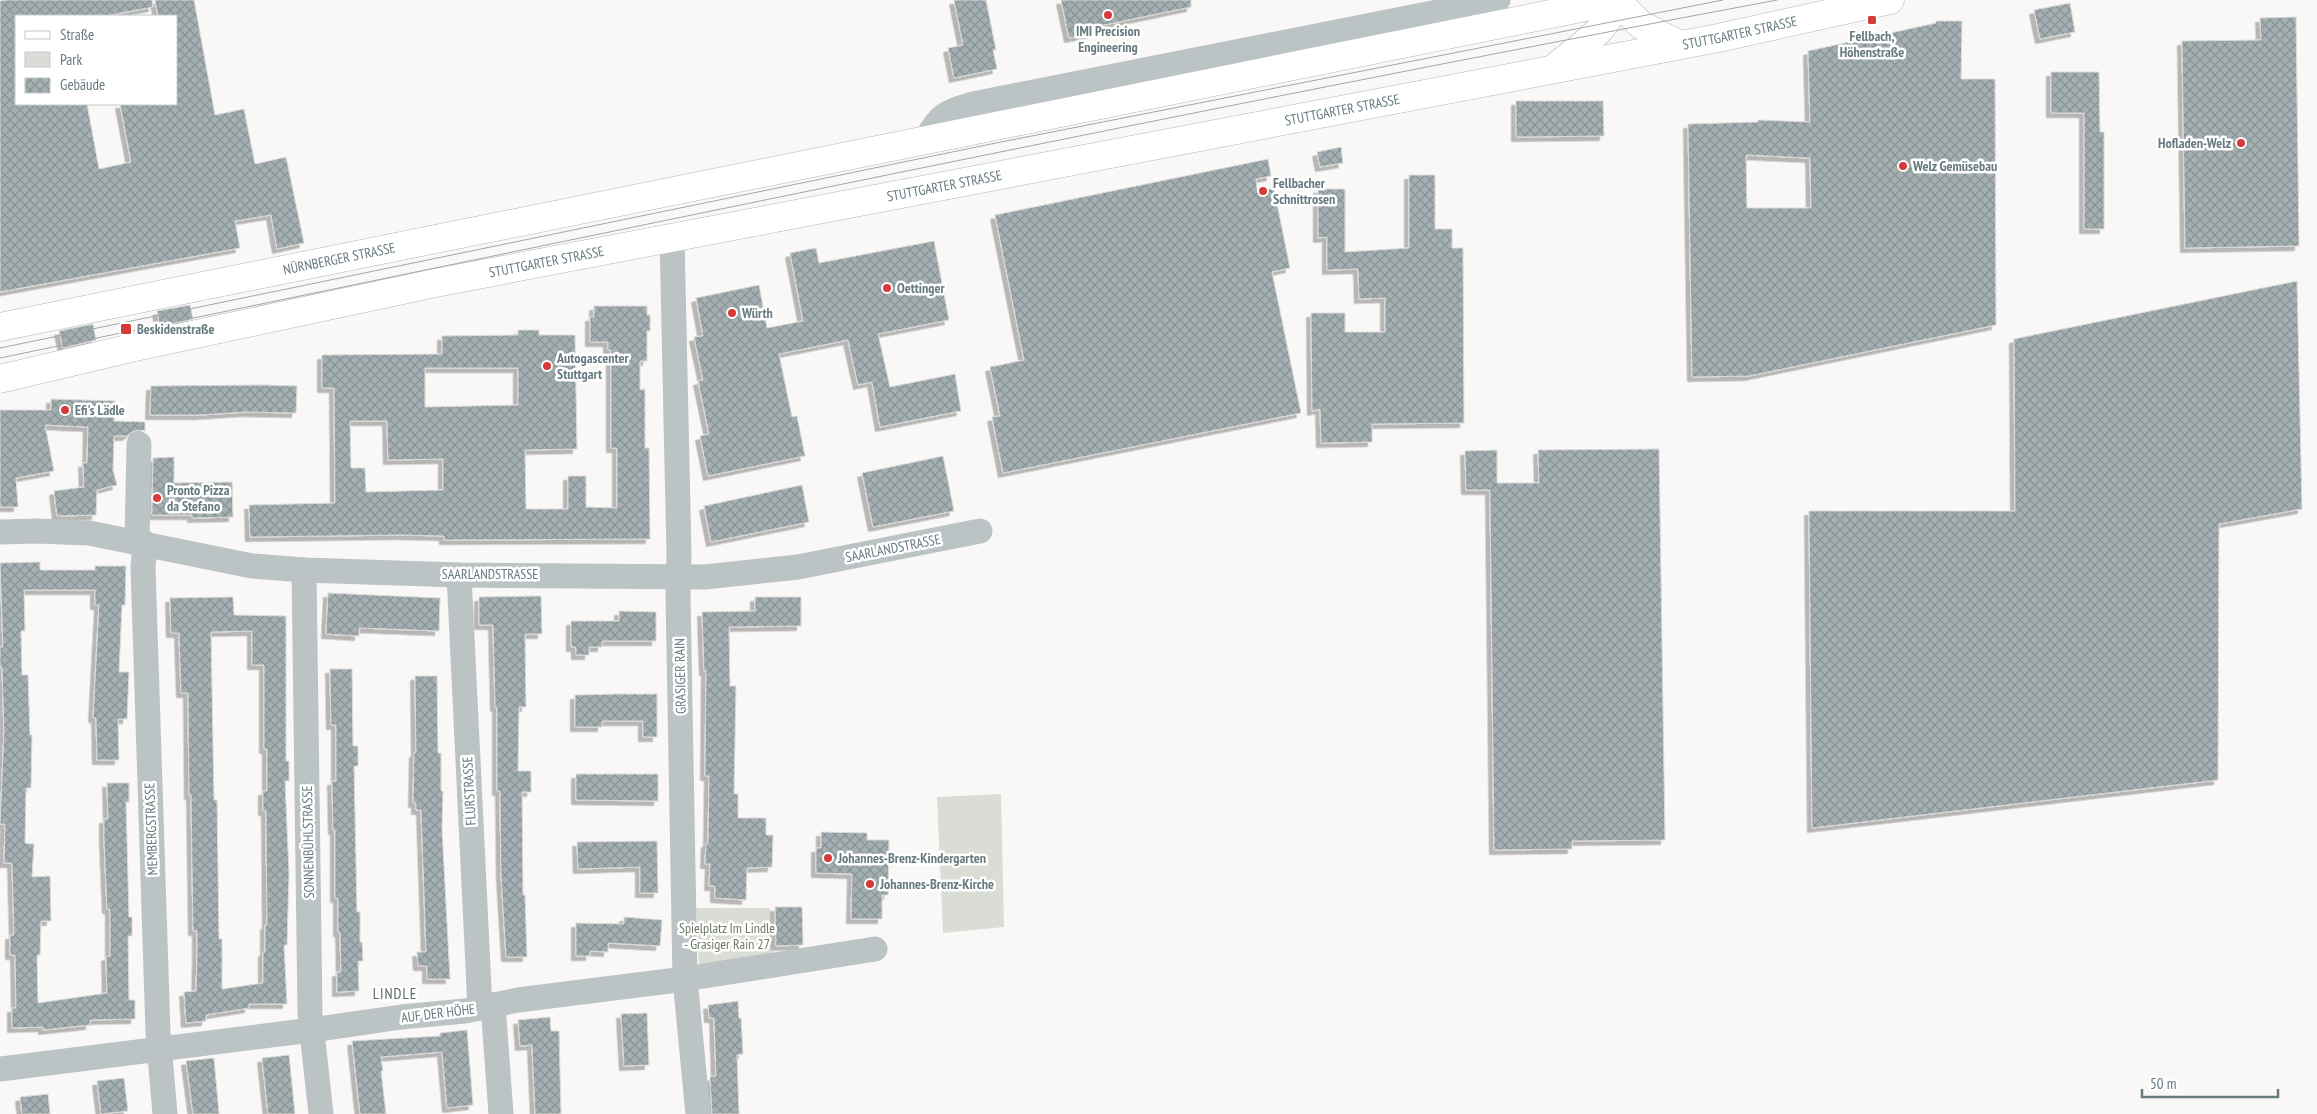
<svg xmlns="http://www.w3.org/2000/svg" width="2317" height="1114" viewBox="0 0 2317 1114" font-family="'PT Sans Narrow',sans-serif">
  <defs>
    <pattern id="building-cross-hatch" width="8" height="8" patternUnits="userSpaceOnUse" patternTransform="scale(1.25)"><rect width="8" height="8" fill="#a4afb2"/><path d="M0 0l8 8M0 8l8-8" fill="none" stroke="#899396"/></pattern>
    <filter id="shadow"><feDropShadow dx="-4.5" dy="4.5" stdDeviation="0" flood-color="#0004"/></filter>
  </defs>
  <rect width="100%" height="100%" fill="#f9f8f7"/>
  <g fill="#daddd6">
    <polygon points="1001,794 1004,927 943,933 937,797"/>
    <polygon points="696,908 770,908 772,957 699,969"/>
  </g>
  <g fill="url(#building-cross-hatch)" stroke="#dbdad9" fill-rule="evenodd" filter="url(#shadow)">
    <polygon points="6,0 152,0 153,7 105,16 16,16 16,104 87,104 99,169 131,162 120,104 176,104 176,16 158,16 155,0 194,0 215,115 244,109 255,164 286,157 304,243 277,249 271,215 235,221 240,248 0,292 0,1"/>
    <polygon points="954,0 986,0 996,50 993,50 997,69 954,78 948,48 963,45"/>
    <polygon points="1061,0 1191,0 1191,7 1099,26 1100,32 1069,38"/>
    <polygon points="2070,3 2075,32 2040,39 2034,10"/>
    <polygon points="2296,17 2299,246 2185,248 2182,41 2261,40 2260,18"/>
    <path d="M1936,21H1962L1961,79H1995L1996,325L1749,376L1692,377L1688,124L1758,122V120L1810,122L1808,51L1936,23ZM1746,155L1810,158L1811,208H1747Z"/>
    <polygon points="2051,72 2099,72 2100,132 2104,132 2104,229 2084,229 2084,113 2051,113"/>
    <polygon points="1516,101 1603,101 1604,136 1516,137"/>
    <polygon points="1341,147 1343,163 1320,167 1317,152"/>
    <polygon points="1268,159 1271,176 1256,179 1257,189 1274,189 1290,268 1272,272 1301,413 1003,473 992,417 1000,416 990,367 1024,360 995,215"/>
    <polygon points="1409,175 1435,175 1435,229 1452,229 1452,248 1463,248 1464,423 1372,424 1372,442 1321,443 1320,409 1312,411 1311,313 1345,313 1345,332 1385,332 1385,298 1359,299 1358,269 1327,270 1327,237 1318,238 1318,189 1345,189 1345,252 1409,248"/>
    <polygon points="934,241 949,320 878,334 890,387 955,374 961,411 880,427 872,382 858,385 848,340 779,354 792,417 797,416 805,456 708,476 700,436 709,434 698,381 703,380 694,337 703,336 696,298 759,285 767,328 803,321 790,253 816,248 819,263"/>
    <polygon points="2297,281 2302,509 2219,524 2218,780 1812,828 1809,511 2015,511 2014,339"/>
    <polygon points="190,305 193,319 160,326 157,311"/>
    <path d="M594,306H647V315H650V331H647V361H640V390L645,389V448H649L650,539L444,540V536L402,535L250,537L249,505L335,503L334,388H322V355L442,354V336L518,335V330H539V335H575L577,449L525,450L526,509H568V476H586V507L617,508V448H611V350H608V342H590V317H594ZM425,368H518V405L425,407ZM350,421H387L388,460L443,459V490L366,492L365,468H351Z"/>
    <polygon points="93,324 96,340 63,348 59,331"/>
    <polygon points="264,385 297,386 296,413 246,412 200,415 150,415 151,386"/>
    <polygon points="51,399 115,401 114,421 145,422 145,431 139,430 132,432 127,436 114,436 113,470 117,485 97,490 96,515 57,516 54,491 84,487 83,463 87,463 88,427 45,425 54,471 16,478 18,507 0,507 0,410 51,410"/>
    <polygon points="1659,449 1665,840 1572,841 1572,849 1494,850 1490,490 1466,490 1465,451 1497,450 1497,483 1539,483 1538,450"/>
    <polygon points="943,456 954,511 873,527 862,473"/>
    <polygon points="174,457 174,483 232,482 233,517 192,518 192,515 152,515 153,458"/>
    <polygon points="802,485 809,522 711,542 704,506"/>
    <polygon points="40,562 40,570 95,570 95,566 126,566 125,605 122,605 119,672 129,672 127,719 118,719 119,760 97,760 96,718 93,718 99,605 95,605 95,590 24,590 25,631 21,631 22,675 28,675 30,735 32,735 31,788 26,788 25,843 34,844 32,877 50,876 51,921 41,921 40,955 37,955 38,1003 107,993 106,957 110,956 110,909 107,909 104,839 104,819 108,819 107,783 129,783 129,802 126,802 129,917 132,917 132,936 128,936 129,1000 135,1000 135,1019 90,1020 90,1025 43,1030 43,1027 12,1028 12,1008 16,1008 15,955 10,955 10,935 14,935 12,863 4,863 5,824 0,824 4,733 2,667 0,667 0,647 3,647 0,563"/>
    <polygon points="328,593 440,598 439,631 359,628 359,636 326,634"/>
    <polygon points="541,596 542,634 525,634 526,707 519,707 518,771 531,771 531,792 522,792 523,895 525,895 527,957 506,957 501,875 500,791 497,791 497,707 495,707 493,625 479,625 479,597"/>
    <path d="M233,597L234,615L286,616V761H289V781H285L289,874L287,945H284L287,1004H249V1008L206,1015V1021L186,1023L184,992L196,991L197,959V931H193L191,795H189L188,693H181L179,633H171L170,598ZM252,631V665H264V749H267V791H263V811H266L267,925H265V952H263V983L222,989V939H219L217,800H214L211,632Z"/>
    <polygon points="755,597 801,597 801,626 729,627 730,686 736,686 734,794 738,794 738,818 766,818 766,835 773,835 772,867 747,868 746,900 715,898 715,886 709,886 710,864 705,864 706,843 708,843 709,776 705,776 706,671 704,671 702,612 755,611"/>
    <polygon points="619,611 656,612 656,641 602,641 602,647 589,647 589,655 576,655 576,647 571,647 571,621 619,621"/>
    <polygon points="330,669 352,669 353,746 358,746 358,766 354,766 357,912 360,912 360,942 362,942 363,961 358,961 359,991 337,992 337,972 341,972 340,932 338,932 338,898 335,898 335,830 333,830 332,781 336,781 336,725 331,725"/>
    <polygon points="415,676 437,676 438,753 441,753 441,791 443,791 442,829 450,979 427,979 427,966 418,966 417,952 426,952 421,810 416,810 416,803 413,803 414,753 416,753"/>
    <polygon points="618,694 657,694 657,737 643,737 643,721 602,721 602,727 575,727 575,695"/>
    <polygon points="576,774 658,774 658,801 576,800"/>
    <polygon points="821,832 867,833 867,840 889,840 888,895 882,895 882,919 851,919 852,874 816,873 816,848 821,848"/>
    <polygon points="657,841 658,893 640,893 640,867 578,869 577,842"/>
    <polygon points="775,907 802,907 803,945 776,946"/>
    <polygon points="624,917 662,920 660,946 608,943 608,952 590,951 590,956 576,956 576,923 624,924"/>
    <polygon points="738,1001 739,1019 741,1018 743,1054 737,1055 739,1114 712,1114 710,1077 716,1076 714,1018 709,1018 708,1005"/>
    <polygon points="647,1013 649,1065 624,1066 621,1014"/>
    <polygon points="550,1017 551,1031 559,1031 561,1114 535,1114 532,1045 520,1046 518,1020"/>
    <polygon points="467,1030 473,1105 447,1108 442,1052 381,1057 383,1071 381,1071 386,1114 360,1114 352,1041 440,1036 440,1033"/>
    <polygon points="289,1055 295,1114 268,1114 262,1058"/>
    <polygon points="214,1058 219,1114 193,1114 186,1061"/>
    <polygon points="124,1078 128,1111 101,1114 97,1081"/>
    <polygon points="48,1094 50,1114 22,1114 20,1097"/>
  </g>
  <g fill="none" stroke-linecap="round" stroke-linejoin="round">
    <defs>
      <g id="major">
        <polyline points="1617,1 1641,25 1678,44"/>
        <path d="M1558,65C1581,46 1608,30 1617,0"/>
        <path id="s1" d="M0,327L1620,0"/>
        <path id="s2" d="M0,379L131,348L435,283L1718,38L1890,0"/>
      </g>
    </defs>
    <use href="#major" stroke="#b0b7b9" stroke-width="29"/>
    <g stroke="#bcc3c4" stroke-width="25">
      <path d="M925,141C940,114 944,113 973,104L1498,0"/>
      <polyline points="672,237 679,554 678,595 685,979 698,1114"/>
      <polyline points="0,532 38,531 89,533 252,566 304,570 459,575 705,577 798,567 980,531"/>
      <polyline points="137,541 139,444"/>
      <polyline points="145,543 143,567 158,1033 165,1114"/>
      <polyline points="304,570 310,1014 321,1114"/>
      <polyline points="459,575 480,1008"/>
      <polyline points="493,1005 501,1114"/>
      <polyline points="0,1069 312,1030 401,1017 465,1011 518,1000 685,979 875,949"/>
    </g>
    <use href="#major" stroke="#fff" stroke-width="28"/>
    <g stroke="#9fa8ab" stroke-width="1">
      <polyline points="0,348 991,144 1723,0"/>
      <path d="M0,358C592,236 1183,111 1777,0"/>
    </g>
  </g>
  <g fill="#d53b3b" stroke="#fff" stroke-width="2">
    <circle cx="1108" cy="15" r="5"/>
    <rect x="1867" y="15" width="10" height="10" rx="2.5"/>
    <circle cx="2241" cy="143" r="5"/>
    <circle cx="1903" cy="166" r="5"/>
    <circle cx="1263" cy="191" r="5"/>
    <circle cx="887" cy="288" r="5"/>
    <circle cx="732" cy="313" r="5"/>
    <rect x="120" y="323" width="12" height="12" rx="2.5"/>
    <circle cx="547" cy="366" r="5"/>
    <circle cx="65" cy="410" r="5"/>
    <circle cx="157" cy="498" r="5"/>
    <circle cx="828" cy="858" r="5"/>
    <circle cx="870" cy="884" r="5"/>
  </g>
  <g text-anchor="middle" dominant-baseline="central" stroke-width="5" stroke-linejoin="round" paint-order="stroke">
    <g font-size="14" font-weight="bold" fill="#667a7f" stroke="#fff" text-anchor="start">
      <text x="1108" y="31" text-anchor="middle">IMI Precision<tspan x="1108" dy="16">Engineering</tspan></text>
      <text x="1872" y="36" text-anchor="middle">Fellbach,<tspan x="1872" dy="16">Höhenstraße</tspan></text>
      <text x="2231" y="143" text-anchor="end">Hofladen-Welz</text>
      <text x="1913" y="166">Welz Gemüsebau</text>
      <text x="1273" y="183">Fellbacher<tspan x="1273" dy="16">Schnittrosen</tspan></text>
      <text x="897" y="288">Oettinger</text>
      <text x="742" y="313">Würth</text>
      <text x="137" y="329">Beskidenstraße</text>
      <text x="557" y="358">Autogascenter<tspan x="557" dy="16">Stuttgart</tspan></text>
      <text x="75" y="410">Efi's Lädle</text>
      <text x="167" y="490">Pronto Pizza<tspan x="167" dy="16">da Stefano</tspan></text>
      <text x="838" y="858">Johannes-Brenz-Kindergarten</text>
      <text x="880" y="884">Johannes-Brenz-Kirche</text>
    </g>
    <g font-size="14" fill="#667a7f" stroke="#fff">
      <text stroke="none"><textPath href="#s2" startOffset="1774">STUTTGARTER STRASSE</textPath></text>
      <text stroke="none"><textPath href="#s2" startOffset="1369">STUTTGARTER STRASSE</textPath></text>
      <text stroke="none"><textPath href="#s2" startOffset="964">STUTTGARTER STRASSE</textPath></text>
      <text stroke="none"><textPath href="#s1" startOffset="346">NÜRNBERGER STRASSE</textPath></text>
      <text stroke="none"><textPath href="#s2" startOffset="559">STUTTGARTER STRASSE</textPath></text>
      <text transform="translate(893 548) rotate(-11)">SAARLANDSTRASSE</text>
      <text x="490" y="574">SAARLANDSTRASSE</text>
      <text transform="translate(680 676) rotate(-91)">GRASIGER RAIN</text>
      <text transform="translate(469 791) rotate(-93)">FLURSTRASSE</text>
      <text transform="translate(151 829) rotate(-92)">MEMBERGSTRASSE</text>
      <text transform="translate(308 842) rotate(-91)">SONNENBÜHLSTRASSE</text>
      <text transform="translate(438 1013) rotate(-7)">AUF DER HÖHE</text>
    </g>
    <g font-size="14" fill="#6d7865" stroke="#fff">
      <text x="727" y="928">Spielplatz Im Lindle<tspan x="727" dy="16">- Grasiger Rain 27</tspan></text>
    </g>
    <g font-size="15" letter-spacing="1" fill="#58676b" stroke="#fff">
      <text x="395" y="993">LINDLE</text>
    </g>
  </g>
  <rect x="15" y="15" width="162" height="90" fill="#ffffff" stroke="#c2cacc"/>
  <rect x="25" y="31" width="25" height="8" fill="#ffffff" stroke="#c2cacc"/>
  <text x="60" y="40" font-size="15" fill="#667a7f">Straße</text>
  <rect x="25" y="52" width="25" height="15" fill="#daddd6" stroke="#c2cacc"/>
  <text x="60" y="65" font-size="15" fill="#667a7f">Park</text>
  <rect x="25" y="78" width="25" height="15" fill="url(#building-cross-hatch)" stroke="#c2cacc"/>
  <text x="60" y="90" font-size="15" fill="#667a7f">Gebäude</text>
  <path d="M2142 1089v8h136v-8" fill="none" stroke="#667a7f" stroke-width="2.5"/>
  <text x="2150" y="1089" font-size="15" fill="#667a7f" stroke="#ffffff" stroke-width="4" paint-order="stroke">50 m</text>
</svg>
